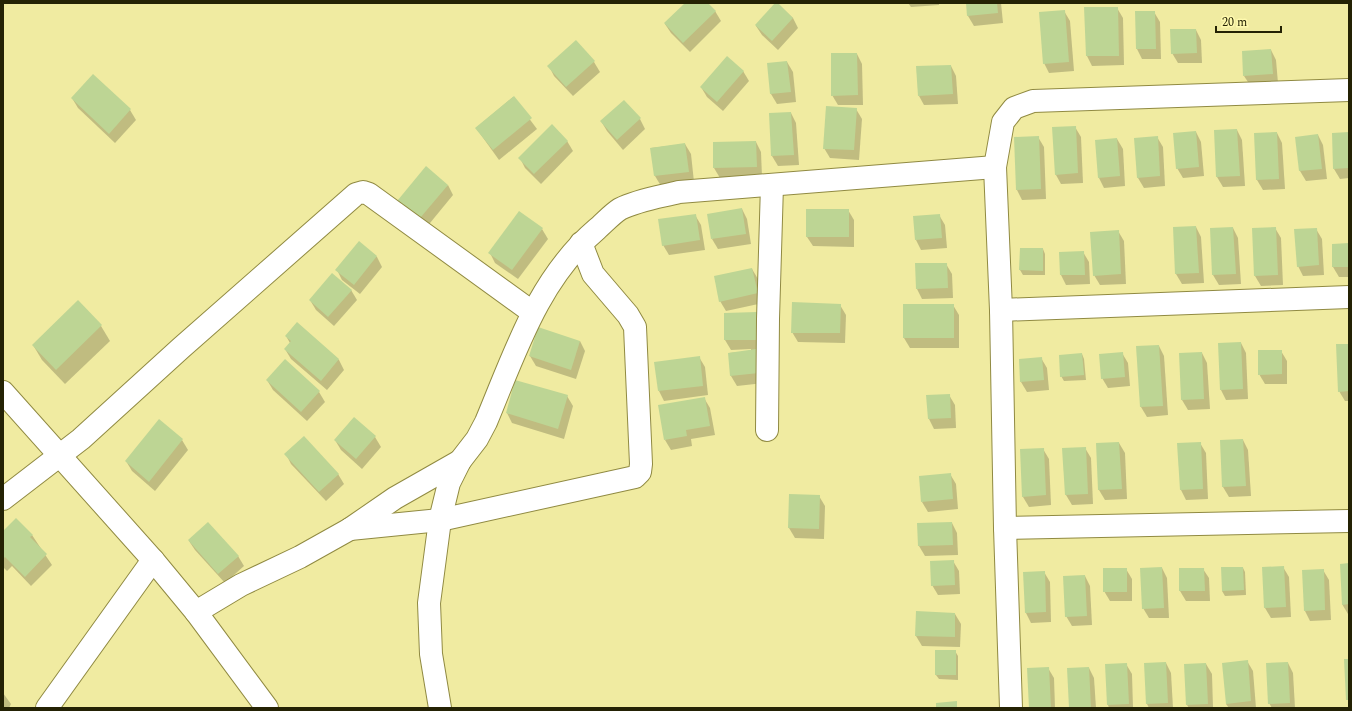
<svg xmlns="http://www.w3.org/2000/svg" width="1352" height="711" viewBox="0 0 1352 711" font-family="Spectral,serif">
  <rect width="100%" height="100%" fill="#f0eba1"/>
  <g fill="#0003">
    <polygon points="686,3 707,3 715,11 721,21 690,52 671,33 665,24"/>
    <polygon points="773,3 777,3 793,18 798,28 778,50 762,35 756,26 775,5"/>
    <polygon points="908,3 939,3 939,5 911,7"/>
    <polygon points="967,3 1001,3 1003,23 974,26 968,16"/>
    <polygon points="1117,8 1123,18 1124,65 1092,66 1087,56"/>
    <polygon points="1064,11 1070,21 1074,71 1049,73 1044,63"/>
    <polygon points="1136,12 1154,12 1160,22 1161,59 1142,59 1137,49"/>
    <polygon points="1196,30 1201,40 1202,63 1178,63 1172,53"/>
    <polygon points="576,42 594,62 600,72 573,96 554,76 549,66"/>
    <polygon points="1271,50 1276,60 1278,83 1250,85 1244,76"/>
    <polygon points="857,54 862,64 863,105 838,105 832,95"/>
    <polygon points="787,62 793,72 796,102 777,104 771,94 768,64"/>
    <polygon points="951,66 956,76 958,104 924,105 919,96"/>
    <polygon points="743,71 749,81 723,111 707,97 701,87"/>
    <polygon points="93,76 130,110 136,120 115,143 78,108 72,98"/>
    <polygon points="513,97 537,129 499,160 476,128"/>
    <polygon points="856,109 862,119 859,160 830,158 824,148"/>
    <polygon points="791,113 796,123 799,165 778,166 772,156 770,114"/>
    <polygon points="640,119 645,129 623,150 607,131 601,121"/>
    <polygon points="1075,127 1081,137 1083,183 1061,184 1056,175"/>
    <polygon points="1237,130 1242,140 1245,186 1223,187 1217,177"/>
    <polygon points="1196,132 1201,142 1204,176 1183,178 1177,168"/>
    <polygon points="1277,133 1282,143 1285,189 1263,190 1257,180 1255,134"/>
    <polygon points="1349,133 1349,178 1340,179 1334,169"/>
    <polygon points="1318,135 1323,145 1327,179 1306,181 1300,171 1296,138"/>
    <polygon points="1038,137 1044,147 1046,199 1022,200 1017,190"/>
    <polygon points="1157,137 1163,147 1165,186 1144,188 1138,178"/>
    <polygon points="1117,139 1123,149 1125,186 1104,188 1099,178"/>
    <polygon points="567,141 573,151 541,184 525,168 520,158"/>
    <polygon points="756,142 761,152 762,177 720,178 714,168"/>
    <polygon points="685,144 691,154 694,182 661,186 655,176 651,148"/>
    <polygon points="448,185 453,195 421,234 400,216"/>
    <polygon points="742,209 747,219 751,244 718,249 712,239"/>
    <polygon points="848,210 854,220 854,247 813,246 807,237"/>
    <polygon points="695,215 701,225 705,250 669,255 663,245"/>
    <polygon points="939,215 945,225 947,248 921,250 916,240"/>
    <polygon points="1196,227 1201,237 1204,283 1182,284 1176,274 1174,228"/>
    <polygon points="1233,228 1238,238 1241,284 1219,285 1213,275"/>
    <polygon points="1275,228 1281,238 1283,285 1261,286 1255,276"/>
    <polygon points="542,229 548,239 518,279 495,263 490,253"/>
    <polygon points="1316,229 1322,239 1324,275 1303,276 1298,266"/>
    <polygon points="1118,231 1124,241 1126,284 1100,285 1094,275"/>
    <polygon points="359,243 377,257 382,267 360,294 342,280 337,270"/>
    <polygon points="1349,244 1349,277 1339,277 1333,267"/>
    <polygon points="1043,249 1045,254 1045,275 1023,275 1020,270"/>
    <polygon points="1083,252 1089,262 1090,284 1066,285 1061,275"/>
    <polygon points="946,264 952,274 953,298 922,299 917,289"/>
    <polygon points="752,269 758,279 763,303 726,311 720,301"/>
    <polygon points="351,290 357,300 334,326 316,310 310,300"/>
    <polygon points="78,302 101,326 110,341 65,384 42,360 33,345"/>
    <polygon points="840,305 846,315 845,343 798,342 792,332"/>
    <polygon points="953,305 959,315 959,348 910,348 904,338"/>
    <polygon points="757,313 762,323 763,349 755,349 761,360 764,383 737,386 731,376 729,353 751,351 751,349 731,350 725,340"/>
    <polygon points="297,324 339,360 344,370 327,390 291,359 285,349 290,343 286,336"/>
    <polygon points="580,341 585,351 576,379 536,366 530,356"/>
    <polygon points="1241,343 1246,353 1248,399 1226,400 1221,390"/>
    <polygon points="1349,345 1349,401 1345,401 1339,391"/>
    <polygon points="1159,346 1164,356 1168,415 1147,417 1141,407"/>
    <polygon points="1281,351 1287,361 1287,384 1265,384 1259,374"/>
    <polygon points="1122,353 1128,363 1130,386 1108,388 1102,378"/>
    <polygon points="1202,353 1207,363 1210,409 1188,410 1182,400"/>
    <polygon points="1082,354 1084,359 1086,380 1064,381 1061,376"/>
    <polygon points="699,357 705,367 708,395 664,401 659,391"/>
    <polygon points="1041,358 1047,368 1049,390 1027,392 1021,382"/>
    <polygon points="267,380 319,392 325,402 307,421 273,390"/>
    <polygon points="516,381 567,396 573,406 564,439 512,423 507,413"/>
    <polygon points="949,395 955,405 956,428 934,429 929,419"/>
    <polygon points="704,398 710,408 715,435 691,439 692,446 671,450 665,440"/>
    <polygon points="354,418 375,437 381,447 362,469 341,450 335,440"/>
    <polygon points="182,440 188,450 155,491 132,471 126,461"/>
    <polygon points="1243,440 1248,450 1251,496 1229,497 1223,487 1221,441"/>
    <polygon points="1119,443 1125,453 1127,499 1105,500 1099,490 1097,444"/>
    <polygon points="1200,443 1206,453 1208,499 1186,500 1181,490 1178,444"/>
    <polygon points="1085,448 1091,458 1093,504 1072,505 1066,495 1063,449"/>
    <polygon points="1043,449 1049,459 1051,505 1029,507 1023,497"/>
    <polygon points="286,454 338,474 344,484 326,501 291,464"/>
    <polygon points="950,474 956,484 958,509 928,512 922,502"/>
    <polygon points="819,496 825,506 824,539 795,538 789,528"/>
    <polygon points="952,523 957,533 958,555 925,556 919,546"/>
    <polygon points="3,532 32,535 52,565 31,586 12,566 7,571 3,567"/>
    <polygon points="189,541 238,556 244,566 225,583 195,550"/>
    <polygon points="953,561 959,571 960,594 938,595 932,585"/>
    <polygon points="1349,564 1349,614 1348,614 1342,604"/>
    <polygon points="1283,567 1289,577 1291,617 1271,618 1265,608 1263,568"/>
    <polygon points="1162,568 1167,578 1169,618 1149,618 1143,608"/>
    <polygon points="1243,568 1245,572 1246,595 1225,596 1222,591"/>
    <polygon points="1126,569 1132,579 1132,601 1110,601 1104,591"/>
    <polygon points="1180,569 1203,569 1209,578 1210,601 1186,601 1180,591"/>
    <polygon points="1323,570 1329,580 1331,620 1310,621 1305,611"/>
    <polygon points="1044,572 1050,582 1051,622 1031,623 1026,613"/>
    <polygon points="1085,576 1090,586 1092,625 1072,626 1066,616"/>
    <polygon points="955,614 961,624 960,647 922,646 916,636"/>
    <polygon points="955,651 958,656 958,680 939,679 936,675"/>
    <polygon points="1247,661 1253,671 1256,708 1229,708 1226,704"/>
    <polygon points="1166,663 1171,673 1173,708 1149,708 1147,704 1145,664"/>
    <polygon points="1288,663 1293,673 1295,708 1272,708 1269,703"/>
    <polygon points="1126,664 1132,674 1133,708 1109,708 1108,705 1106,665"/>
    <polygon points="1206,664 1212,674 1213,708 1189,708 1187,705"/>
    <polygon points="1048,668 1054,678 1055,708 1030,708"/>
    <polygon points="1089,668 1094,678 1096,708 1070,708"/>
    <polygon points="3,693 11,704 9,708 3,708"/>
  </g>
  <g fill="#bdd594">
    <polygon points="685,3 708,3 716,11 683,43 664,23"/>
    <polygon points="775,3 778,3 793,18 772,41 755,25"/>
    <polygon points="966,3 997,3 998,13 967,16"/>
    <polygon points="1084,7 1118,7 1119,56 1086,56"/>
    <polygon points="1065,10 1069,62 1043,64 1039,12"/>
    <polygon points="1135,11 1155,11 1156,49 1136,49"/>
    <polygon points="1170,29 1196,29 1197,53 1171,54"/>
    <polygon points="576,40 595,61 566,87 547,66"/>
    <polygon points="1271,49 1273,74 1243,76 1242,51"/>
    <polygon points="831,53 857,53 858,95 831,96"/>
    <polygon points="727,56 744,71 717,102 700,87"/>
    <polygon points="787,61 791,92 770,94 767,63"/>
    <polygon points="951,65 953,94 918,96 916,66"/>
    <polygon points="93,74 131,109 109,134 71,98"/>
    <polygon points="514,96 532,118 493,150 475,128"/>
    <polygon points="624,100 641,118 617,140 600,121"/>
    <polygon points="826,106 857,108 854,150 823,149"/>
    <polygon points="791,112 794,155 771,156 769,113"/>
    <polygon points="552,124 568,141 534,174 518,158"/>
    <polygon points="1076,126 1078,173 1055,175 1052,127"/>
    <polygon points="1237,129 1240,176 1216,177 1214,130"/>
    <polygon points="1196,131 1199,167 1176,169 1173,133"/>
    <polygon points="1277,132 1279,179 1256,180 1254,133"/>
    <polygon points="1349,132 1349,168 1333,169 1332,133"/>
    <polygon points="1318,134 1322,169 1299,171 1295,137"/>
    <polygon points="1039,136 1041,189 1016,190 1014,137"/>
    <polygon points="1158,136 1160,176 1137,178 1134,138"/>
    <polygon points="1117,138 1120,176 1098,178 1095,140"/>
    <polygon points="756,141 757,167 713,168 713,142"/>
    <polygon points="685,143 689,172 654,176 650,148"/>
    <polygon points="426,166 448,185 415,224 393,206"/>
    <polygon points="742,208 746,234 711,239 707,214"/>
    <rect x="806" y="209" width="43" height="28"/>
    <polygon points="519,211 543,228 512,270 488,253"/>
    <polygon points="696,214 700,240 662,246 658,219"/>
    <polygon points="940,214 942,238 915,240 913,216"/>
    <polygon points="1196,226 1199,273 1175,274 1173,227"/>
    <polygon points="1233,227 1236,274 1212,275 1210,228"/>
    <polygon points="1276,227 1278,275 1254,276 1252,228"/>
    <polygon points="1317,228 1319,265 1297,267 1294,229"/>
    <polygon points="1119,230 1121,274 1093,276 1090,232"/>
    <polygon points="359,241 377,256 354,285 335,270"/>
    <polygon points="1349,243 1349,267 1332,267 1332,244"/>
    <polygon points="1020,248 1043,248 1043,271 1019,270"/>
    <polygon points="1084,251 1085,275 1060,275 1059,252"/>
    <polygon points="915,263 947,263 948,288 916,289"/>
    <polygon points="752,268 758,293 719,302 714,276"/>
    <polygon points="332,273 352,290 328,317 309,300"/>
    <polygon points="78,300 102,325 56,370 32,345"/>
    <polygon points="792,302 841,304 840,333 791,333"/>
    <rect x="903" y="304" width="51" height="34"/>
    <polygon points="757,312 758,340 724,340 724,313"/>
    <polygon points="297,322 339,359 321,381 284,349 291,341 285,336"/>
    <polygon points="538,327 580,341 571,370 529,356"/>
    <polygon points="1241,342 1243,389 1220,390 1218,343"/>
    <polygon points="1336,344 1349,344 1349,391 1338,392"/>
    <polygon points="1159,345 1163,406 1140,407 1136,346"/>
    <polygon points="756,349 759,373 730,376 728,353"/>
    <polygon points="1258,350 1282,350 1282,374 1258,375"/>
    <polygon points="1123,352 1125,377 1101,379 1099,354"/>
    <polygon points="1202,352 1204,399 1181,400 1179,353"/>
    <polygon points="1082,353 1084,375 1060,377 1059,355"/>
    <polygon points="700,356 703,386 658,391 654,362"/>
    <polygon points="1042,357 1044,380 1020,382 1019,359"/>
    <polygon points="285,359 320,391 301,412 266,380"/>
    <polygon points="515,380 568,395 558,429 506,413"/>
    <polygon points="950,394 951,418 928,419 926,395"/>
    <polygon points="705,397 710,426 686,430 687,436 664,440 658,405"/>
    <polygon points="354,417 376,436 356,459 334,440"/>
    <polygon points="159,419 183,439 149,482 125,461"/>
    <polygon points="304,436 339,474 319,492 284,454"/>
    <polygon points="1243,439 1246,486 1222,487 1220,440"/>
    <polygon points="1119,442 1122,489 1098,490 1096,443"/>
    <polygon points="1201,442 1203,489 1180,490 1177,443"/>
    <polygon points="1086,447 1088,494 1065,495 1062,448"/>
    <polygon points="1044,448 1046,495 1022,497 1020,449"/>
    <polygon points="951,473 953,499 921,502 919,476"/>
    <polygon points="789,494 820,495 819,529 788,528"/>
    <polygon points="16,518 33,535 30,537 47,554 25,577 5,557 3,559 3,531"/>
    <polygon points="208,522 239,556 218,574 188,540"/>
    <polygon points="952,522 953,545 918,546 917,523"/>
    <polygon points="954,560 955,585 931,586 930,561"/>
    <polygon points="1349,563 1349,604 1342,605 1340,564"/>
    <polygon points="1284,566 1286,607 1264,608 1262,567"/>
    <polygon points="1162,567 1164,608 1142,609 1140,568"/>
    <polygon points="1221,567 1243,567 1244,590 1222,591"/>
    <rect x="1103" y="568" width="24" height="24"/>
    <polygon points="1179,568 1204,568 1205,591 1179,591"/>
    <polygon points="1324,569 1325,610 1304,611 1302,570"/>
    <polygon points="1045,571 1046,612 1025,613 1023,572"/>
    <polygon points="1085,575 1087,616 1065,617 1063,576"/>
    <polygon points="916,611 955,613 955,637 915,636"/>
    <rect x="935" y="650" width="21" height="25"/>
    <polygon points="1344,659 1349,659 1349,700 1346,700"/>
    <polygon points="1248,660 1251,701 1226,704 1222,663"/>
    <polygon points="1166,662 1168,703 1146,704 1144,663"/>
    <polygon points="1288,662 1290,703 1268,704 1266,663"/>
    <polygon points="1127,663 1129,704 1107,705 1105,664"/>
    <polygon points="1206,663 1208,704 1186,705 1184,664"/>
    <polygon points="1049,667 1051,708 1029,708 1027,668"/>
    <polygon points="1089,667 1091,708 1069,708 1067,668"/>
    <polygon points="957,701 957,708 936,708 936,703"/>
  </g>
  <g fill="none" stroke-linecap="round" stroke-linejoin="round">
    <defs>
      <g id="minor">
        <polyline points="1001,310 1349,297"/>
        <polyline points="3,392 153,560 196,612 267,708"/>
        <polyline points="767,430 768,319 772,185"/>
        <polyline points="3,499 81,439 181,348 356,194 363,192 369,194 532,312"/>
        <polyline points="1005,528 1349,521"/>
        <polyline points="350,529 440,520 635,477 640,472 641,464 635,327 628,315 593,274 581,243"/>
        <polyline points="196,612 241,585 300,557 350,529 395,498 460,461"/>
        <polyline points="47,708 153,560"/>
        <path d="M440,708L431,654L429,603L440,520L449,483L460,461L477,439L486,422C515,353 538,279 597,229C604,223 612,214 620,209C638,200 659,197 679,192L995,167"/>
        <polyline points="1011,708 1005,528 1001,310 995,167 1003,122 1014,108 1033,101 1349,90"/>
      </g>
    </defs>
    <use href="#minor" stroke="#908a42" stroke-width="24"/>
    <use href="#minor" stroke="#fff" stroke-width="22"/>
  </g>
  <rect width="1352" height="711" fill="none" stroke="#242204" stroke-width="8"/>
  <path d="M1216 26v6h65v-6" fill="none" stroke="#242204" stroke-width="2"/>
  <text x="1222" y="26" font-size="12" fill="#242204" stroke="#fef9ae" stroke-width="3" paint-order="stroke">20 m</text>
</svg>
